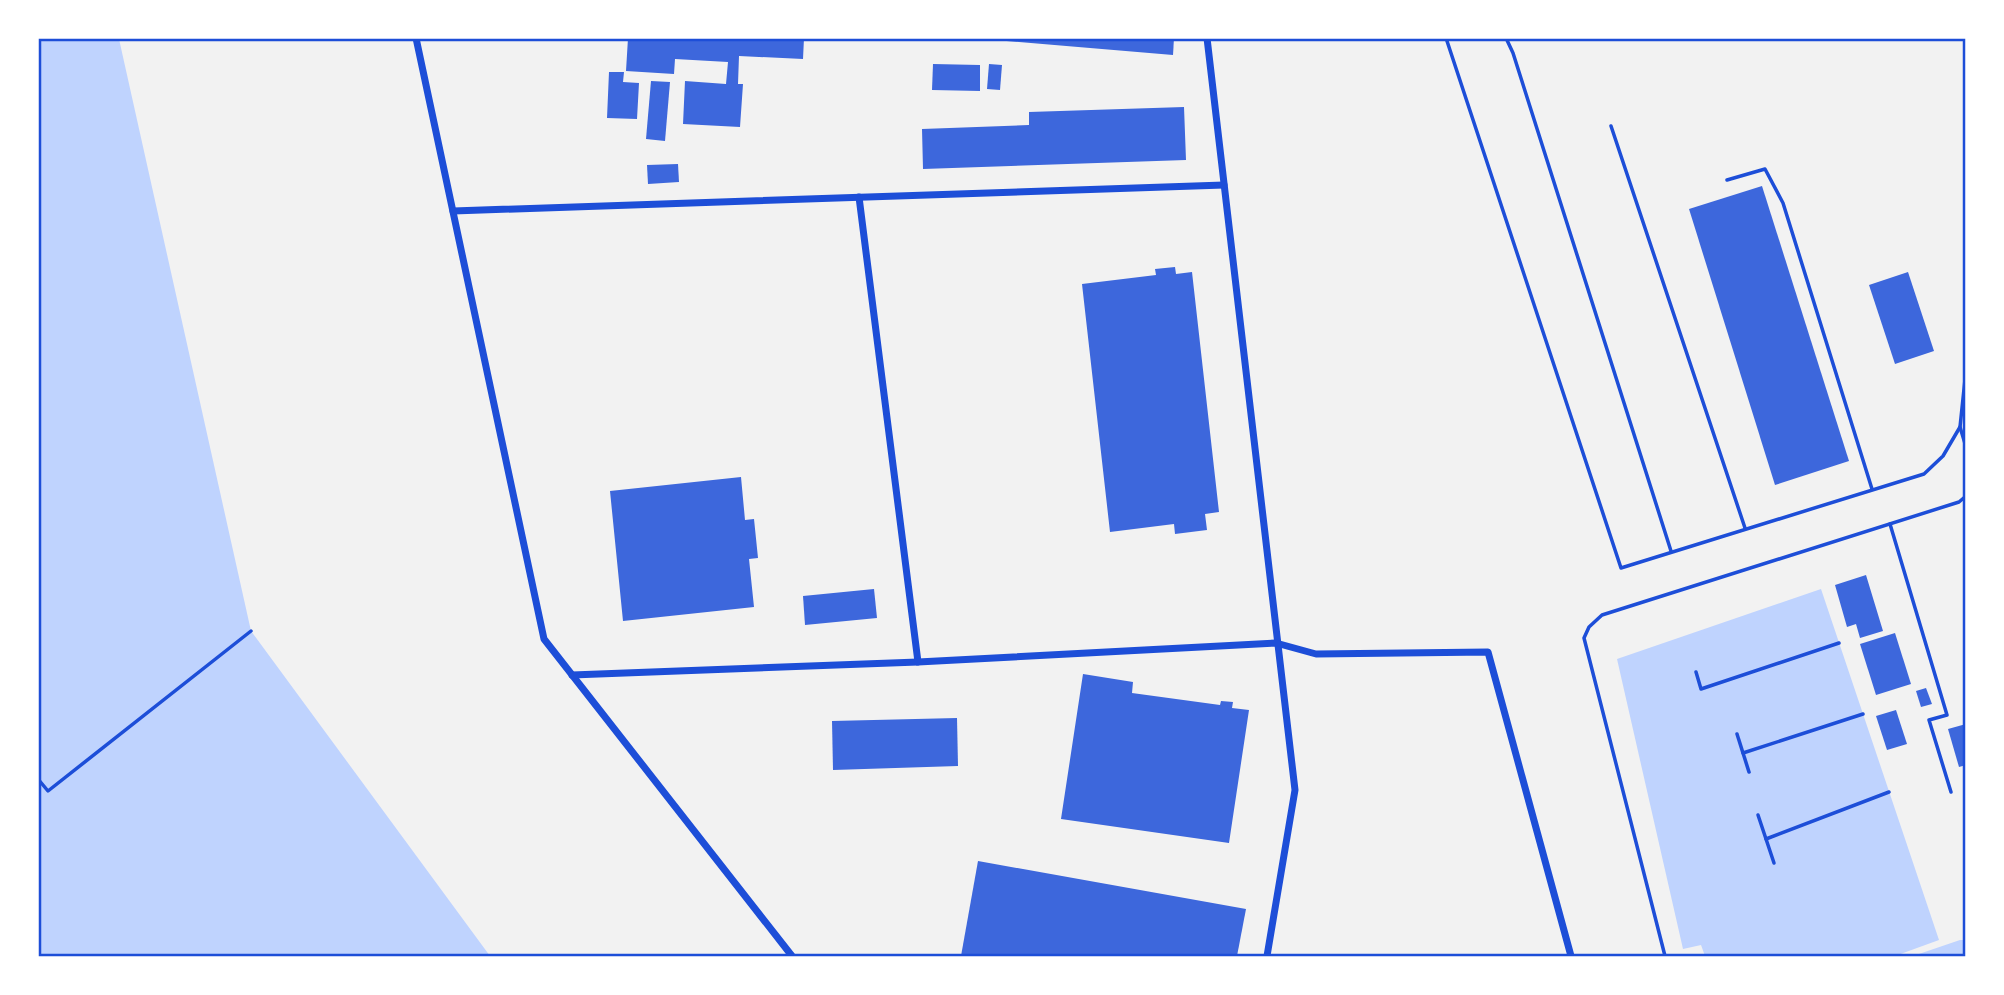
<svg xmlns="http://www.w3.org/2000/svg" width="2004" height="995" viewBox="0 0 2004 995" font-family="Mulish,sans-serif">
  <rect width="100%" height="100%" fill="#f2f2f2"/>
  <g fill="#bfd3fe">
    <polygon points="38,39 119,39 251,631 490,956 39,956"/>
    <polygon points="1821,589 1939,940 1895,956 1705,956 1701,945 1683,949 1617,659"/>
    <polygon points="1960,940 1965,940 1965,956 1913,956"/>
  </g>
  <g fill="#3d67dc">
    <polygon points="628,38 804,38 803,59 739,56 738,84 743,84 740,127 683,124 685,81 726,84 728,62 675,59 674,74 626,71"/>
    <polygon points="995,38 1174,38 1173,55 995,40"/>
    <polygon points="933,64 980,65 980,91 932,90"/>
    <polygon points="989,64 1002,65 1000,90 987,89"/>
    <polygon points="609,72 624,72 623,82 639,83 637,119 607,118"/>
    <polygon points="651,81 670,82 665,141 646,139"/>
    <polygon points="1184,107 1186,160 923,169 922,129 1029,125 1029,112"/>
    <polygon points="678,164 679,182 648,184 647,165"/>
    <polygon points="1762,186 1849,461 1775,485 1689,209"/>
    <polygon points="1175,267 1176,274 1192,272 1219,512 1205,514 1207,530 1175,534 1174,524 1110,532 1082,284 1156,275 1155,269"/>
    <polygon points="1908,272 1934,351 1895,364 1869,285"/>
    <polygon points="741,477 745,520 754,519 758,558 749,559 754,607 623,621 610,491"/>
    <polygon points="1866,575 1883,631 1860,638 1856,624 1847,627 1835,585"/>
    <polygon points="874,589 877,618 805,625 803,596"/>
    <polygon points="1895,633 1911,684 1876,695 1860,644"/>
    <polygon points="1083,674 1133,682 1132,693 1220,705 1221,701 1233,702 1232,708 1249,710 1229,843 1061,819"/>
    <polygon points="1926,688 1932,704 1921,707 1916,691"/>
    <polygon points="1896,710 1907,744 1887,750 1876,716"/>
    <polygon points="957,718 958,766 833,770 832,721"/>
    <polygon points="1966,724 1966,765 1959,767 1948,729"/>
    <polygon points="978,861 1246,909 1237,956 961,956"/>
  </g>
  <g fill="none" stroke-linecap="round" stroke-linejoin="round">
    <g stroke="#1d4ed8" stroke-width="3.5">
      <polyline points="1696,672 1701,689 1839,643"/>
      <polyline points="1737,734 1749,772"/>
      <polyline points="1743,753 1863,714"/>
      <polyline points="38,779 48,791 251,631"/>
      <polyline points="1758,815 1774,863"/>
      <polyline points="1766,839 1889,792"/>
    </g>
    <g stroke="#1d4ed8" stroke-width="3.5">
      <polyline points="1446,38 1621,568 1924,474 1943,456 1960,427 1966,370"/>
      <polyline points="1506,38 1513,53 1671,551"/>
      <polyline points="1611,126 1745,528"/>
      <polyline points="1727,180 1765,169 1783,203 1872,489"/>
      <polyline points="1960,427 1966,447"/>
      <polyline points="1890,524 1947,715 1929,720 1951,792"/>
      <polyline points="1665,956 1584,638 1589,627 1602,615 1959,502 1966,496"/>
    </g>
    <g stroke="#1d4ed8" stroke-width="7">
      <polyline points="416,38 544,639 792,956"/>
      <polyline points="1207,38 1295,790 1267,956"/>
      <polyline points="859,197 918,662"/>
      <polyline points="453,211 1224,185"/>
      <polyline points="572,675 918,662 1276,643 1316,654 1488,652 1571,956"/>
    </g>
  </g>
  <rect width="2004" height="995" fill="none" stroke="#ffffff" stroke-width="80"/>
  <rect x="40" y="40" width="1924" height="915" fill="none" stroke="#1d4ed8" stroke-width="2.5"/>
</svg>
